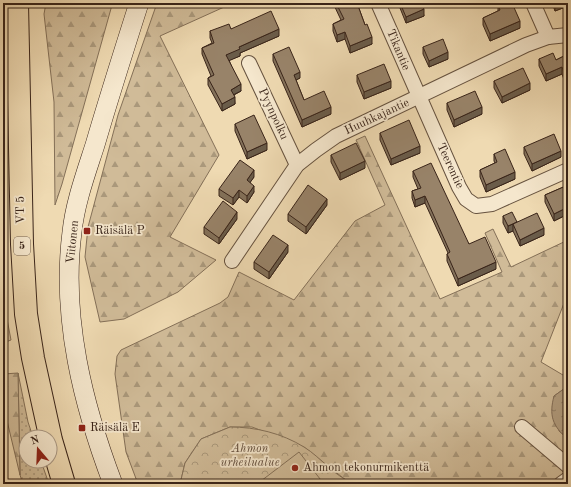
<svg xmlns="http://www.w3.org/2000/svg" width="571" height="487" viewBox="0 0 571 487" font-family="'Old Standard TT',serif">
  <defs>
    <pattern id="grass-dots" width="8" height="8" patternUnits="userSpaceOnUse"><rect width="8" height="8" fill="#d0bb98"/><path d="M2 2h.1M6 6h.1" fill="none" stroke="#aa987b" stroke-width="1.8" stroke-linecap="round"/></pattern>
    <pattern id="forest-firs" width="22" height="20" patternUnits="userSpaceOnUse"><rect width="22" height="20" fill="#d0bb98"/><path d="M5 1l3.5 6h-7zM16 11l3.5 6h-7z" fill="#aa987b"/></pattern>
    <pattern id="park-crowns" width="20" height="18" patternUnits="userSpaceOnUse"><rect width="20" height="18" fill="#d0bb98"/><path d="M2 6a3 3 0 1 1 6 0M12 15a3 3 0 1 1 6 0" fill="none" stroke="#aa987b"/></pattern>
    <pattern id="water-ripples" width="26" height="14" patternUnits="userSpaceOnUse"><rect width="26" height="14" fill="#b19c7e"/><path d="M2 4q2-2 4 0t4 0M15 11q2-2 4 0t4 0" fill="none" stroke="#917f66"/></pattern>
  </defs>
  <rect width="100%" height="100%" fill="#efdab2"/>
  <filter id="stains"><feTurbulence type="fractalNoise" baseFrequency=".005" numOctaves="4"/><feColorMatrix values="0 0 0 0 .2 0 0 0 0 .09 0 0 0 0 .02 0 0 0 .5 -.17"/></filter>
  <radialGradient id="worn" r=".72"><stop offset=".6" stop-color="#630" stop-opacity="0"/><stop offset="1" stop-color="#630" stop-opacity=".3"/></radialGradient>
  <polygon fill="url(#grass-dots)" stroke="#847058" points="18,373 28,422 33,437 26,437 26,461 41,461 49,484 23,484 20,475"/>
  <g fill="url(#forest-firs)" stroke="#847058">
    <polygon points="46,3 111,3 112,5 62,184 55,205 54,102 44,14"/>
    <polygon points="157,3 233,3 160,36 219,155 170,237 216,260 178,292 124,319 100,322 85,257 88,227 118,115"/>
    <polygon points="365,136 440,299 502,272 485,233 493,229 511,267 568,240 568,293 541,362 568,378 568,386 554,396 559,431 568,439 568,484 356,484 347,481 304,447 252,427 230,427 201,439 185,463 180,484 138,484 126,452 115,374 117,356 121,350 220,303 228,297 239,272 294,300 355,221 385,205 356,140"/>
    <polygon points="3,298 11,340 3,343"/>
    <polygon points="18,373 20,475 3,404 3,374"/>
  </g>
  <path fill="url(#park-crowns)" stroke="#847058" d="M230,427C256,427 281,433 304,447C322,458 335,478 356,484H180L185,463L201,439Z"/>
  <polygon fill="#d0bb98" stroke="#847058" points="299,452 324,484 257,484"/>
  <path fill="url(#water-ripples)" stroke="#816c56" d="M568,386V439C552,426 549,415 554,396Z"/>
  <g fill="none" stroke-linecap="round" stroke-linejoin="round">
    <defs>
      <g id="minor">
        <polyline points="378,3 459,187 466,199 476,206 492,204 568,170"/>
        <polyline points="533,3 548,37"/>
        <polyline points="249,63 297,165"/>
        <polyline points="232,261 297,165 316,150 336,136 526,45 548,37 568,35"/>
        <polyline points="522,427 568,466"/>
        <polyline points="561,484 568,479"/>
      </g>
      <path id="secondary" d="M113,484C83,405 61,318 72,232C75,203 86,173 95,145C109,97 124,50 139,3"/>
      <polyline id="trunk" points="17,3 22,244 26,314 33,358 51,440 64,484"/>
    </defs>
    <use href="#minor" stroke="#66523f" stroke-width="16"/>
    <use href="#secondary" stroke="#392419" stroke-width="20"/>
    <use href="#trunk" stroke="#392419" stroke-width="24"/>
    <use href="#minor" stroke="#f5e7cd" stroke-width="14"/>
    <use href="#secondary" stroke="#f5e7cd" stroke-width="19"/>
    <use href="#trunk" stroke="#efdab2" stroke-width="22"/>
  </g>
  <g fill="#83715a" stroke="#392419">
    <polygon points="333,3 357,3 372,44 350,53 345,39 337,42 333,31 333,24 341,20"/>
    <polygon points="398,3 421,3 424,16 406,23"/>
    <polygon points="552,3 568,3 568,6 555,11"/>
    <polygon points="498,5 520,28 490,41 483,25 483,18 498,11"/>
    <polygon points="231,29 279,36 240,53 240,56 229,60 241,91 234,95 235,104 222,111 208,85 208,78 211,76 202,54 202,48 212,43 210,38 210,31"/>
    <polygon points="423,47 448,59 429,67 423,54"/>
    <polygon points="273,54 300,78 296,80 304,100 331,114 302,127 273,61"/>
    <polygon points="568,54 568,84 566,85 562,74 546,81 539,66 539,59 556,60"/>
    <polygon points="357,75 391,88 364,99 357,82"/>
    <polygon points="494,81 530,90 502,103 494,88"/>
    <polygon points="447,103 482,114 454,127 447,110"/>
    <polygon points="235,124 267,150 247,159 235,131"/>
    <polygon points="380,133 420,153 391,165 380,140"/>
    <polygon points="524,147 561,157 532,171 524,154"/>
    <polygon points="494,154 515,179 486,192 480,177 480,170 495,163 494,161"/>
    <polygon points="331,155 365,168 340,180 331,162"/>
    <polygon points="413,171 469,244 496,269 458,286 447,261 447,254 448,253 425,203 415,207 412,198 412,191 418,189 413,177"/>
    <polygon points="254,177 250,182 254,192 247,203 239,197 233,205 219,196 219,189"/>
    <polygon points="568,185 568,214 554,221 545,202 545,195"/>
    <polygon points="327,205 306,234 288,221 288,214"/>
    <polygon points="503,216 517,222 544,235 520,246 513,231 508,233 503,223"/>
    <polygon points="237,219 219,244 204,234 204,227"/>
    <polygon points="288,252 269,279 254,269 254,262"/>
  </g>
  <g fill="#6a5c4a" stroke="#392419">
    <polygon points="559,3 568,3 568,6 555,11 555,4"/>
    <polygon points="424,9 424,16 406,23 406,17"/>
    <polygon points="520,21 520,28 490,41 490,34"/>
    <polygon points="279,29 279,36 240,53 240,56 226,62 226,55 239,47"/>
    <polygon points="345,32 345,39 337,42 337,35"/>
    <polygon points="372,37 372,44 350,53 350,46"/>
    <polygon points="448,52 448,59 429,67 429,61"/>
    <polygon points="562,67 562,74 546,81 546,74"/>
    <polygon points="300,72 300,78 294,81 294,75"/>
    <polygon points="568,77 568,84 566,85 566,78"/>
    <polygon points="391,81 391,88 364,99 364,92"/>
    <polygon points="530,83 530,90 502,103 502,97"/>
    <polygon points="241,84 241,91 231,96 231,90"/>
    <polygon points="235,97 235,104 222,111 222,104"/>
    <polygon points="331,107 331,114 302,127 302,120"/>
    <polygon points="482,107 482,114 454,127 454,120"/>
    <polygon points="267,143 267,150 247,159 247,152"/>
    <polygon points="420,146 420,153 391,165 391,159"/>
    <polygon points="561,151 561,157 532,171 532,164"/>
    <polygon points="365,161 365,168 340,180 340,173"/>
    <polygon points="254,170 254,177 247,187 247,180"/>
    <polygon points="515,172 515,179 486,192 486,185"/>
    <polygon points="254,186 254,192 247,203 247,196"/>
    <polygon points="239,190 239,197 233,205 233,198"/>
    <polygon points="425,196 425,203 415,207 415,200"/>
    <polygon points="327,199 327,205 306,234 306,227"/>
    <polygon points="568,207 568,214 554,221 554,214"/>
    <polygon points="237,212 237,219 219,244 219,238"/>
    <polygon points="513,224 513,231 508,233 508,226"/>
    <polygon points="544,228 544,235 520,246 520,240"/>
    <polygon points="288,245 288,252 269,279 269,272"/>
    <polygon points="496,262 496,269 458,286 458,279"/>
  </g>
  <g fill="#988369" stroke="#392419">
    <polygon points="336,3 357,3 365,25 367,24 372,37 350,46 345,32 337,35 333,24 344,19"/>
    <polygon points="400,3 421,3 424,9 406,17"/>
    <polygon points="503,3 512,3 520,21 490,34 483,18 500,10 498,5"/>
    <polygon points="271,11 279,29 239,47 240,49 226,55 241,84 231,90 235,97 222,104 208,78 214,75 202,48 214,43 210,31 229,24 231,29"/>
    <polygon points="443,39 448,52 429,61 423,47"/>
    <polygon points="289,47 300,72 294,75 304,100 324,91 331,107 302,120 273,54"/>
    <polygon points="553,53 556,60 568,54 568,77 566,78 562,67 546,74 539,59"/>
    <polygon points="384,64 391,81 364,92 357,75"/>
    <polygon points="523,68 530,83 502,97 494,81"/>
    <polygon points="475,91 482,107 454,120 447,103"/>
    <polygon points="254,115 267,143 247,152 235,124"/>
    <polygon points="409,120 420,146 391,159 380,133"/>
    <polygon points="554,134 561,151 532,164 524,147"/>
    <polygon points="356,143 365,161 340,173 331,155"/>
    <polygon points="505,149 515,172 486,185 480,170 497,162 494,154"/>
    <polygon points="240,160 254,170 247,180 254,186 247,196 239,190 233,198 219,189"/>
    <polygon points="431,163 469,244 485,237 496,262 458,279 447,254 450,252 425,196 415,200 412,191 421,188 413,171"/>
    <polygon points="308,185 327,199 306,227 288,214"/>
    <polygon points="568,185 568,207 554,214 545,195"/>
    <polygon points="223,201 237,212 219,238 204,227"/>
    <polygon points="512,212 517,222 508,226 503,216"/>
    <polygon points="537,213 544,228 520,240 513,224"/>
    <polygon points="273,235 288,245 269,272 254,262"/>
  </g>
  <g fill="#8f2418" stroke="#f5e7cd" stroke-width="1.5">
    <rect x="83" y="227" width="8" height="8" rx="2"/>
    <rect x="78" y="424" width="8" height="8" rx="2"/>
    <circle cx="295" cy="468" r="4"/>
  </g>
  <g text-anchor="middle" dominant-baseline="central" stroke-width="3.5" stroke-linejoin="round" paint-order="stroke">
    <rect fill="#f5e7cd" stroke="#715e4f" stroke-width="1" x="14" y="237" width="16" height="18" rx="3"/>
    <g font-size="11" font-weight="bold" fill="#392419">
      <text x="22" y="246">5</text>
    </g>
    <g font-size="12" fill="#392419" stroke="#f5e7cd">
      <text transform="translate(398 50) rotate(67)">Tikantie</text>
      <text transform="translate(273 114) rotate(65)">Pyynpolku</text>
      <text transform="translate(377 117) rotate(-25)">Huuhkajantie</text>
      <text transform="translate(450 166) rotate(65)">Teerentie</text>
      <text transform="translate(21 210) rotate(-91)">VT 5</text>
      <text transform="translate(73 242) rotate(-84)">Viitonen</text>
    </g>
    <g font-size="12" fill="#392419" stroke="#f5e7cd" text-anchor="start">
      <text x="95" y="231">Räisälä P</text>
      <text x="90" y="428">Räisälä E</text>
      <text x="303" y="468">Ahmon tekonurmikenttä</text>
    </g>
    <g font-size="12" font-style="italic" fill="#5f4a39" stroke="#f5e7cd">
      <text x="250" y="449">Ahmon<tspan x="250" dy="14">urheilualue</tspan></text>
    </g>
  </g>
  <rect width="571" height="487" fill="none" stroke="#efdab2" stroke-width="16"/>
  <rect x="4" y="4" width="563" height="479" fill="none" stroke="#392419" stroke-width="2"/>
  <rect x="8" y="8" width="555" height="471" fill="none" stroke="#392419"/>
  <g transform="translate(38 449) rotate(341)"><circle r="19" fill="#f5e7cd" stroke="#aa9985"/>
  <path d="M0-3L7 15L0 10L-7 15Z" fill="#8f2418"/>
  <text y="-6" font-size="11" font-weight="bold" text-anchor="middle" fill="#392419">N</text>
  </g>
  <rect width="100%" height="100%" filter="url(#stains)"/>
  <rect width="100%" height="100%" fill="url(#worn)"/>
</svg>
